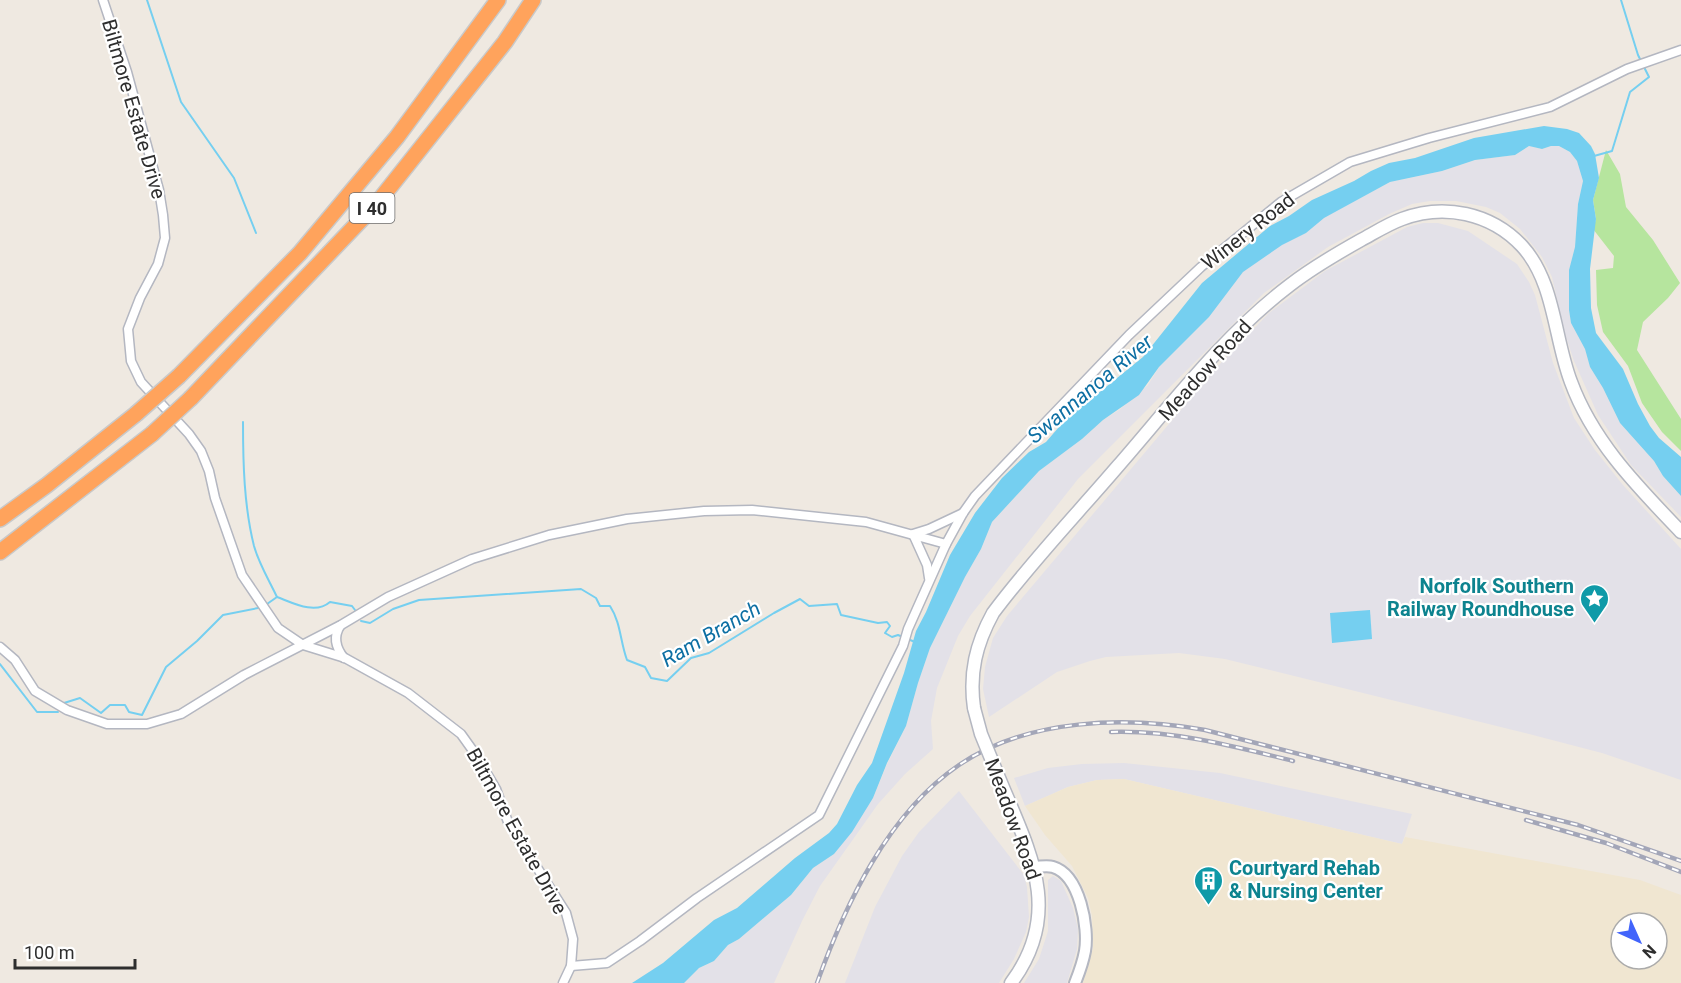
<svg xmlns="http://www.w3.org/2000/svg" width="1681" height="983" viewBox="0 0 1681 983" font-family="Roboto,sans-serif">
  <rect width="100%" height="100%" fill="#efe9e1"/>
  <g fill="#e3e1e8">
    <polygon points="1529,146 1542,149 1551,146 1559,146 1570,152 1577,161 1583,181 1578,204 1575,247 1569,270 1569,310 1571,323 1585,349 1590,367 1603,388 1620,423 1654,461 1663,476 1681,496 1681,517 1631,465 1598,415 1574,361 1565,334 1552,277 1542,257 1520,229 1500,213 1486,207 1456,201 1430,201 1412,204 1389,214 1328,247 1264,293 1078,479 970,616 958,636 937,688 931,721 933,749 905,774 878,804 820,886 802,921 774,983 684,983 699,968 714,961 728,945 739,939 791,895 813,868 834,854 873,798 887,764 906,726 918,683 930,648 965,577 981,549 992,522 1039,471 1082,439 1103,420 1119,410 1148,385 1159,367 1209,317 1243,272 1282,244 1306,233 1323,218 1390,182 1442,171 1475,160 1515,155"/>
    <polygon points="1423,223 1438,223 1468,231 1517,264 1529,282 1535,295 1553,363 1574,418 1595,450 1623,485 1681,549 1681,780 1602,753 1533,735 1225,659 1179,653 1106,657 1090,661 1057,672 989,717 983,689 985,667 993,638 1007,616 1217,367 1269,313 1325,271 1407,227"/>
    <polygon points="1124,763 1220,773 1412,814 1402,844 1124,779 1097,780 1068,787 1025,806 1014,778 1048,768 1082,764"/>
    <polygon points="959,791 1024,875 1027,887 1029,917 1026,932 1014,959 999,983 845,983 875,907 902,856 919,832"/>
    <polygon points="1053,876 1061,881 1073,908 1078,929 1077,949 1067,983 1024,983 1039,959 1048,931 1048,880"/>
  </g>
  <path fill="#f0e6d1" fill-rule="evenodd" d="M1124,779L1402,844L1405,837L1640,880L1670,891L1681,895V983H1083L1093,948L1092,916L1088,898L1072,866L1045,835L1025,806L1068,787L1097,780ZM1621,923H1657V959H1621Z"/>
  <polygon fill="#b6e59e" points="1606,150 1620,174 1626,207 1653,240 1680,283 1668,298 1643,322 1637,350 1681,419 1681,451 1662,432 1642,403 1628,366 1603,332 1597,305 1596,270 1613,268 1614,256 1593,229 1596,219 1593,200"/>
  <g fill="#75cff0">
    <polygon points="1544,126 1567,129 1579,133 1591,146 1595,154 1599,178 1593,200 1596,219 1590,269 1591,308 1596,333 1623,369 1638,404 1650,426 1659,438 1681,457 1681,496 1663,476 1654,461 1620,423 1603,388 1590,367 1585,349 1571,323 1569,310 1569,270 1575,247 1578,204 1583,181 1577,161 1570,152 1559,146 1551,146 1542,149 1529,146 1515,155 1475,160 1442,171 1390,182 1324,218 1306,233 1282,245 1243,272 1209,317 1159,367 1139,395 1103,420 1082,439 1039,471 992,522 981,549 965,577 930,648 918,683 906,726 887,763 873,798 852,832 834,854 813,868 791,895 739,939 728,945 714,961 699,968 684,983 632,983 663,963 714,920 737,908 795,858 829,833 837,824 857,785 872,763 904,673 916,631 926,612 950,555 975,513 1002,478 1029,452 1046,442 1065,420 1143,357 1202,283 1270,226 1289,216 1312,200 1354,181 1371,171 1389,163 1415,158 1474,138"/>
    <polygon points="1370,610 1372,639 1332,643 1330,613"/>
  </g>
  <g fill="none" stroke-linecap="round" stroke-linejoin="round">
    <g stroke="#75cff0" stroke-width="2">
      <polyline points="147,0 181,102 234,178 256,233"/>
      <polyline points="1594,156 1612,151 1630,92 1649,77 1638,55 1621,0"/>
      <path d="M243,422C243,463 244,506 254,546C259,564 269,580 277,597"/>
      <path d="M277,597C293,603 315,615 330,602L352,606L355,610"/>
      <polyline points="267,604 277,597"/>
      <path d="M361,621L370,623L393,609L419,600L581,589L596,598L600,606H610C621,623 620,641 627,660L645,667L651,678L667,681L691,658L709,653L774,613L800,599L809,606L837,604L841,615L878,623L887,622L890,626L885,633L892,637L898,635L915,642"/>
      <polyline points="0,664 37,712 58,712"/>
      <polyline points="64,703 80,698 101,713 110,705 125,705 129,712 142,715 166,667 197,641 223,615 258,608"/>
    </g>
    <defs>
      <g id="minor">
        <polyline points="103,0 127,72 159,190 163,215 165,238 158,264 140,298 128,329 131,361 141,382 189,434 201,451 209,471 215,498 242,575 278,628 303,645 345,658 408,693 461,734 476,755 496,789 508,822 566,913 573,939 571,966 563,983"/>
        <polyline points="929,578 927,565 913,534 929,529 963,513"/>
        <path d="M340,626C333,637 336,648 344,658"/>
        <polyline points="0,647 15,660 35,691 67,710 107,724 147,724 181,714 244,675 341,625 388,597 472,559 549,535 627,519 704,511 752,510 866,522 946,544"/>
        <polyline points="571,966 607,963 640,941 697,898 819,815 903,646 908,629 946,544 963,513 975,496 1129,335 1201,267 1281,202 1350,162 1429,138 1550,107 1627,69 1681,50"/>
      </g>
      <path id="tertiary" d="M1034,867C1040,867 1047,865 1053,867C1080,875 1089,928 1085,951C1083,962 1079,973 1075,983"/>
      <g id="secondary">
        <path d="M974,708C969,673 976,644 993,613C1031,562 1076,515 1118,466C1172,404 1224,335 1290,285C1312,268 1336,254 1361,240C1374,233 1388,224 1402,219C1444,203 1491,213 1522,246C1555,282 1554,338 1571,382C1593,442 1638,487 1681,532"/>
        <path d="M997,773C1027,847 1066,910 1011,983"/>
      </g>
      <g id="motorway">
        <polyline points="179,376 300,253 397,137 498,0"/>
        <polyline points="191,398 378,202 505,42 533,0"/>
        <polyline points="0,519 47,485 136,414"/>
        <polyline points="0,552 152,434"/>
      </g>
    </defs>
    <use href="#minor" stroke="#b4b7c1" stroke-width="11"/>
    <use href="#tertiary" stroke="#b4b7c1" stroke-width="14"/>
    <use href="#secondary" stroke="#b4b7c1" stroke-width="15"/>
    <use href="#motorway" stroke="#c9c9c9" stroke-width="18"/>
    <use href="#minor" stroke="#fff" stroke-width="8"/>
    <use href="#tertiary" stroke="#fff" stroke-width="10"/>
    <use href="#secondary" stroke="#fff" stroke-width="12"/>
    <use href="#motorway" stroke="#ffa35c" stroke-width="15"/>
    <defs>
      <g id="rail">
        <path d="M1111,732C1173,730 1233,746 1293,761"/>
        <polyline points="1526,820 1606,843 1681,872"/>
        <path d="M817,983C845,905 888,813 959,765C1028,718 1126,716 1205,730L1578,825L1681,861"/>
      </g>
    </defs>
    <use href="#rail" stroke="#a3a6b8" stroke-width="4.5"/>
    <use href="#rail" stroke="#fff" stroke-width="2" stroke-dasharray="7" stroke-linecap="butt"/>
    <defs>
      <polyline id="secondary-bridge" points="974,708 981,734 997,773"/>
      <g id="motorway-bridge">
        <polyline points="136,414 179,376"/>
        <polyline points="152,434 191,398"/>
      </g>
    </defs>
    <use href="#secondary-bridge" stroke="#b4b7c1" stroke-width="15" stroke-linecap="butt"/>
    <use href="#motorway-bridge" stroke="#c9c9c9" stroke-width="18" stroke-linecap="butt"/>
    <use href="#secondary-bridge" stroke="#fff" stroke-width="12"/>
    <use href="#motorway-bridge" stroke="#ffa35c" stroke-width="15"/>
  </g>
  <defs>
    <symbol id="sight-pin" viewBox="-11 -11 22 30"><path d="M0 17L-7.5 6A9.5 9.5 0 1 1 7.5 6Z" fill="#0f9aa8" stroke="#fff"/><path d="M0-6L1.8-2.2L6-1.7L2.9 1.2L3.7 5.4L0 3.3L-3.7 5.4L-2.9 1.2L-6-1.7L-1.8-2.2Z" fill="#fff"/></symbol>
    <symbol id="building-pin" viewBox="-11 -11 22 30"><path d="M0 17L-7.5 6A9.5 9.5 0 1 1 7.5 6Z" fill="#0f9aa8" stroke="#fff"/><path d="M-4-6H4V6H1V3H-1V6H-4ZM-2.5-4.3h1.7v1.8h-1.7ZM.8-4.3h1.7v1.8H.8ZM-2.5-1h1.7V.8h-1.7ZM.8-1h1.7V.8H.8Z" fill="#fff"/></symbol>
  </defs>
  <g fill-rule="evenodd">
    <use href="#sight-pin" x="1578" y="582" width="33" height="45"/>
    <use href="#building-pin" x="1192" y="864" width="33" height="45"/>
  </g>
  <g text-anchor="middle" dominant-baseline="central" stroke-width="4.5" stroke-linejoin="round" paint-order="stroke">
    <rect fill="#fff" stroke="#6d6d6d" stroke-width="1.5" x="349.5" y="193" width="45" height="30" rx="4.5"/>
    <g font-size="18" font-weight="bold" fill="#2e2e2e">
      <text x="372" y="208">I 40</text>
    </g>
    <g font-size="20" fill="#2e2e2e" stroke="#fff">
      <text transform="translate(134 109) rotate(74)">Biltmore Estate Drive</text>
      <text transform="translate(1248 231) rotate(-38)">Winery Road</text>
      <text transform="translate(1205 370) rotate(-48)">Meadow Road</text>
      <text transform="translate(1013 819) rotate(70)">Meadow Road</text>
      <text transform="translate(517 831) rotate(61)">Biltmore Estate Drive</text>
    </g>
    <g font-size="20" font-weight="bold" fill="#0d838f" stroke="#fff" text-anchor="end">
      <text x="1574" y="586">Norfolk Southern<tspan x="1574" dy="23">Railway Roundhouse</tspan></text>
      <text x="1229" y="868" text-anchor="start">Courtyard Rehab<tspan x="1229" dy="23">&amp; Nursing Center</tspan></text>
    </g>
    <g font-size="21" font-style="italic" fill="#0d6fa3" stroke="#fff">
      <text transform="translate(1090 389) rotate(-40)">Swannanoa River</text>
      <text transform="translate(711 634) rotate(-30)">Ram Branch</text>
    </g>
  </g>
  <g transform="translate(1639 941) rotate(135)"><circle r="28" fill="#ffffff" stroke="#ababab" stroke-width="1.5"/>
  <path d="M0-4.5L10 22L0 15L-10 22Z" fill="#4264fb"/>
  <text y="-9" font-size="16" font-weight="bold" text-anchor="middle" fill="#2e2e2e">N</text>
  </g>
  <path d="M15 959v9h120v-9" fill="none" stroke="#2e2e2e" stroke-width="3"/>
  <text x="24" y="959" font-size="18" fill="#2e2e2e" stroke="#ffffff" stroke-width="4.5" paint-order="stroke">100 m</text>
</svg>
